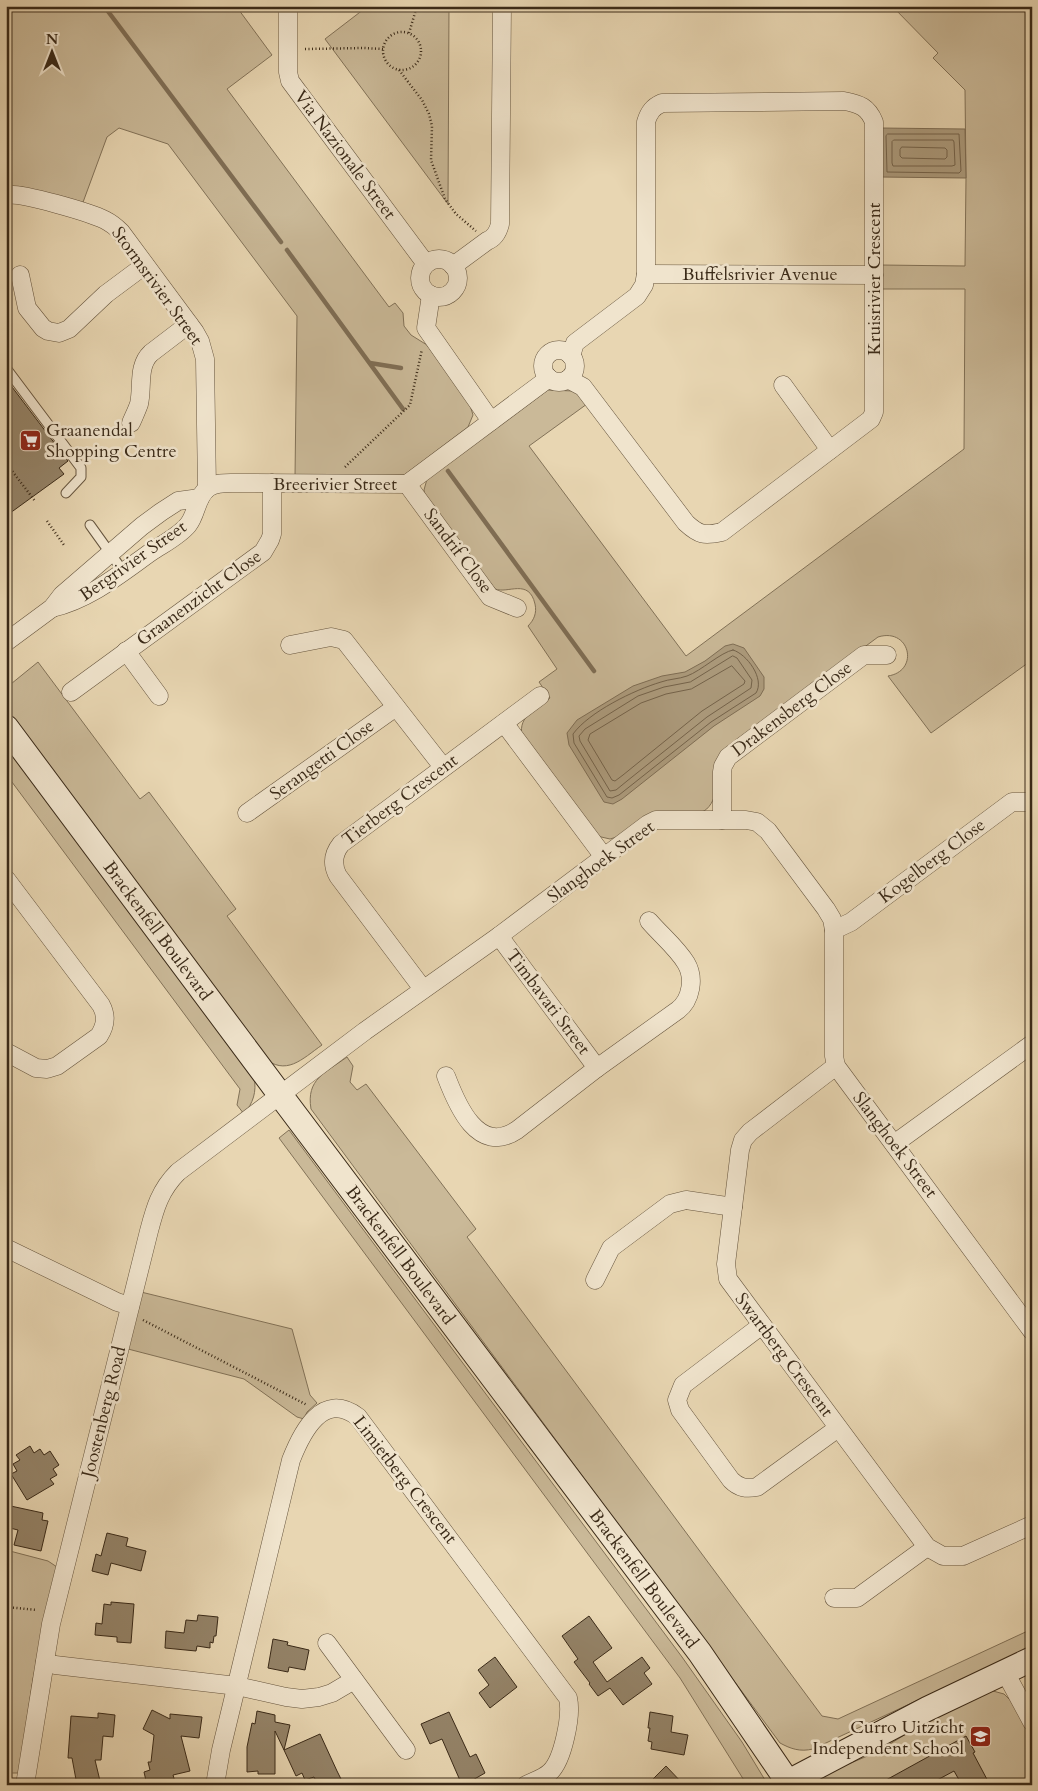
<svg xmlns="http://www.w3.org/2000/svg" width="1038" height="1791" viewBox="0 0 1038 1791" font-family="Cardo,serif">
  <rect width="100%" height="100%" fill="#e8d6b2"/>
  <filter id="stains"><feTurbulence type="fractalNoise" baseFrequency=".004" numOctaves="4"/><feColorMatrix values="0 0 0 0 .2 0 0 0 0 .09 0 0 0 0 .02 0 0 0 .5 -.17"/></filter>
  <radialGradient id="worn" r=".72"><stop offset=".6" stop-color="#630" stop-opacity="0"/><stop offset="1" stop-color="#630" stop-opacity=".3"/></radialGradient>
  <g fill="#cab998" stroke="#827258">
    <polygon points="6,6 236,6 272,55 227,89 389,307 395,303 403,313 404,326 411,335 427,345 469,402 473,415 468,427 404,475 295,477 297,316 168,144 119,128 107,137 82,205 22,187 11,187 11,175 6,169"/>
    <polygon points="368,6 449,6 448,204 325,39"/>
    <path d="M892,6H1032V660L931,733L888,676C920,671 910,627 878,637L723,752C720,768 719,802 704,811L610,839L597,836L522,735C518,716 537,708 550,698L539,682L557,669L528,626C534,620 537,613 535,604C529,578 508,594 495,589L425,496L424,490L427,479L548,390L574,391L587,404L529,446L686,656L964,449L965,289H880V265L965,266L966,178L965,90L933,58L938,53Z"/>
    <path d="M38,662L140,799L149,792L236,909L227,916L322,1045C302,1059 286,1077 263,1057L6,713V688Z"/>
    <path d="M6,741L254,1077C257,1092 253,1103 244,1114L237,1105L240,1089L6,774Z"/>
    <path d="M347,1057L353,1066L350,1082L357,1090L366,1084L476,1229L467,1237L822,1716L838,1719L1032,1629V1647L813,1749C800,1752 791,1749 780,1743L311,1109C306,1079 325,1073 347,1057Z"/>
    <polygon points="289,1130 682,1657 742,1742 768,1785 747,1785 680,1678 279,1138"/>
    <polygon points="141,1292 292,1329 310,1395 317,1403 307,1412 304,1419 297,1417 244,1379 128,1349"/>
    <polygon points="6,1550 48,1561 57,1567 33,1679 19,1773 6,1773"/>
    <path d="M993,1691L1004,1694L1012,1702L1032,1737V1785H817L822,1777L829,1772C845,1765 862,1759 878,1751C909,1734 960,1694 993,1691Z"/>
  </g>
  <g fill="#ad9c7e" stroke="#7f6e55">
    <polygon points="881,128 965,129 966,178 880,177"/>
    <polygon points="733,644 744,648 764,677 764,689 760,696 714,726 622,799 613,804 604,802 569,745 567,733 577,720 633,686 662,676 685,672 705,661 725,646"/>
  </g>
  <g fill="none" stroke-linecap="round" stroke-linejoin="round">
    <g stroke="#74634b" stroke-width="1">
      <polygon points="888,134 959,134 961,171 959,173 887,172 886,136"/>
      <polygon points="894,140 953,140 954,142 955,165 952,166 893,166 892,163 892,142"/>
      <polygon points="902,147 945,148 947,150 947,157 945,159 902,158 900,156 900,150"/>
      <path d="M733,650C747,654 765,679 756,693L711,722L619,795L612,798L607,797L574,743L573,734C589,712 634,690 661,682C669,679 679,679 687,676C701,671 721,652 733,650Z"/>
      <polygon points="733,656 737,658 752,680 751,688 707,717 627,781 616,790 610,791 580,741 579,736 585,729 638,696 664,687 690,682"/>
      <polygon points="732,666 745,681 744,684 702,711 623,775 615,781 612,780 588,740 590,734 641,703 666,694 691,689"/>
    </g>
    <g stroke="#7f6e55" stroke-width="4.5">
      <polyline points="104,6 281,242"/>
      <polyline points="287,250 403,409"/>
      <polyline points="370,363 401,368"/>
      <polyline points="448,471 594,671"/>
    </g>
  </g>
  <g fill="#948368" stroke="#3a2a18">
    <polygon points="6,379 68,461 59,468 64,474 6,516"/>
    <polygon points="30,1446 34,1453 40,1449 44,1455 50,1451 59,1465 53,1469 57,1475 50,1479 54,1484 27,1500 11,1474 17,1471 13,1464 20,1460 16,1455"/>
    <polygon points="6,1505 43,1513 42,1520 48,1521 41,1551 14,1545 18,1530 6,1527"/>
    <polygon points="107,1533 128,1538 126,1546 146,1551 141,1571 111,1563 108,1575 92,1571 96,1554 101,1556"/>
    <polygon points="111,1602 134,1604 131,1643 117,1642 117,1637 95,1635 96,1623 102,1624 104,1604 111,1605"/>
    <polygon points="198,1615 218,1617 216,1636 214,1636 213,1643 210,1642 210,1648 197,1646 196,1651 165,1648 166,1631 184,1633 186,1620 197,1621"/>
    <polygon points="589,1616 612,1648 593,1662 607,1682 642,1657 650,1668 644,1673 652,1684 623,1705 610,1688 598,1696 589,1684 590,1683 574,1662 578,1659 562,1636"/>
    <polygon points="273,1639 288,1642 287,1645 309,1650 305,1670 289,1667 288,1672 268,1668"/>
    <polygon points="495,1657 517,1687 490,1708 479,1693 489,1685 478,1670"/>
    <polygon points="152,1710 170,1719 170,1714 202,1717 199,1738 181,1736 190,1771 173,1775 176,1785 147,1785 144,1772 150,1770 148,1762 151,1762 154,1735 143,1729"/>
    <polygon points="257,1711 275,1715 275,1722 290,1725 284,1750 275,1731 275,1774 258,1774 258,1771 247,1772 247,1747 252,1723 255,1724"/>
    <polygon points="449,1712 470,1757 476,1754 485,1773 464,1785 462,1785 442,1739 430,1744 421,1724"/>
    <polygon points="650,1712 673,1716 671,1732 688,1735 684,1755 651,1749 652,1742 648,1741 650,1728 648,1728"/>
    <polygon points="98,1713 115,1715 113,1737 103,1736 101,1760 95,1760 101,1785 77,1785 72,1758 68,1758 71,1716 98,1718"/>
    <polygon points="320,1734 337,1771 344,1785 318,1785 314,1777 305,1780 302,1773 296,1776 284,1750"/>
    <polygon points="966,1736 975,1752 973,1753 990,1785 962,1785 954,1771 928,1785 877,1785"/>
    <polygon points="666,1766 684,1785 647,1785"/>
  </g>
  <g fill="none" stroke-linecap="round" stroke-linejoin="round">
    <defs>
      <g id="lane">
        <polyline points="6,368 81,468 81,477 66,493"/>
        <polyline points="90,525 123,571"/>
      </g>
      <g id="street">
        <polyline points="288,6 288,72 290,81 426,264"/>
        <path d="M6,195C21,192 91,213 105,220C111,223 116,227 121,232L195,332L200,341L205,359L207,489"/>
        <circle cx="439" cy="278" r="19"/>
        <path d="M453,266L487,241C495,238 498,232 500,224L502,6"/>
        <polyline points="646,274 874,275"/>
        <polyline points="20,275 27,308 43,328 48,331 59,333 69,329 106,294 145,265"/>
        <polyline points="431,295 426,328 491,421"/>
        <circle cx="559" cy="366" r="16"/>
        <path d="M568,379L583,387L686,523C699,535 704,536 722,532L871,419L874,412V122C868,107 860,104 844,101L662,103C653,107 649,112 646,122V274L644,285L637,296L575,343L571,356"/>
        <polyline points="783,385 830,450"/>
        <path d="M131,423C134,416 137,410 139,404C143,387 137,366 151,353L189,324"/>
        <polyline points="407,484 490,597 517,608"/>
        <path d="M52,608C90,599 120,574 151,552C163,544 179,536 188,525C197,514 196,497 208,488C216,482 228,483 237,483L407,484L549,378"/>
        <polyline points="6,642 52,608 62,595 142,526 161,512 178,501 200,498"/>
        <polyline points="290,645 331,637 344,640 443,767"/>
        <polyline points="126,651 159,696"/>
        <polyline points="71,692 263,552 270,540 272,534 272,483"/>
        <polyline points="504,723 604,857"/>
        <polyline points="247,813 396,707"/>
        <polyline points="722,820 722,772 723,766 728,757 864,655 887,655"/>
        <path d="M6,879L101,1005C107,1016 106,1025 99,1036L57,1066L47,1069L36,1068L6,1052"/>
        <polyline points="834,930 851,922 1012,802 1032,802"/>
        <polyline points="499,936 597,1068"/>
        <path d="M423,989L338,876C332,865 333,854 341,844L540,696"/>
        <polyline points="836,1066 750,1132 743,1140 740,1150 726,1264 728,1279 927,1547 943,1556 963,1556 1032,1525"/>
        <path d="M446,1076C457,1105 478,1156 517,1130L597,1068L678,1010C691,1000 695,978 686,963C677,948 661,935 649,921"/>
        <polyline points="894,1144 1032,1044"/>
        <polyline points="6,1248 117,1302 130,1306"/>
        <polyline points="595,1280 611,1248 670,1204 686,1200 733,1207"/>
        <path d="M762,1325L683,1385L677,1400L680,1410L731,1480C739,1488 746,1489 757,1487L838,1428"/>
        <polyline points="834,1598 857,1598 927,1547"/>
        <polyline points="327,1643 406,1750"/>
        <polyline points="45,1662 55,1665 237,1686 286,1697 302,1699 319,1697 332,1693 354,1680"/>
        <polyline points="1005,1672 1032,1722"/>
        <path d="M25,1785L51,1624L149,1231C155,1208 160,1190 178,1172L365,1031L499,936L648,824L656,820H746L757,822L768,831L826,909L832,919L834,930V1056L836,1066L1032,1331"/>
        <path d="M215,1785L221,1750L291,1460C302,1432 323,1390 358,1417L568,1698C572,1715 563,1760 550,1772C544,1778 534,1781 526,1785"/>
      </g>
      <g id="secondary">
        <path id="s1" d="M6,727L281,1096L700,1653L790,1785"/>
        <polyline points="788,1782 927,1709 1032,1659"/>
      </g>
    </defs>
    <use href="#lane" stroke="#66553e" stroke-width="11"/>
    <use href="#street" stroke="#66553e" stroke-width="19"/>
    <use href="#secondary" stroke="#3a2a18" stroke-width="26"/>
    <g stroke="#3a2a18" stroke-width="2.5" stroke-dasharray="1 2.5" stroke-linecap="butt">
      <circle cx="402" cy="51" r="19"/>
      <polyline points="409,33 417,6"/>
      <polyline points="305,49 364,48 383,49"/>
      <polyline points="399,70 422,100 429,114 432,126 431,160 445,199 456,214 476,231"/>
      <polyline points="6,463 35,501"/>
      <polyline points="345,467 410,405 422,349"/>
      <polyline points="47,521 64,545"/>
      <polyline points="6,590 7,586"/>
      <polyline points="143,1320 307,1405"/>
      <polyline points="6,1607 37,1610"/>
    </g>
    <use href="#lane" stroke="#f0e4cd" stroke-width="9"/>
    <use href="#street" stroke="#f0e4cd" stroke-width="18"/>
    <use href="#secondary" stroke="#f0e4cd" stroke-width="24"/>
  </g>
  <defs>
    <symbol id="supermarket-square" viewBox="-11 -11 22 22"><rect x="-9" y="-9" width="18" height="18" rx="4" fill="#8f2418" stroke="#f0e4cd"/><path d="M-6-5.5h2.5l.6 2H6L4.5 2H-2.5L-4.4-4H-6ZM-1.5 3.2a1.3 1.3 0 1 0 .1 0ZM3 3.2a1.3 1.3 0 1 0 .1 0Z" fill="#fff"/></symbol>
    <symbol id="school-square" viewBox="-11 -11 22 22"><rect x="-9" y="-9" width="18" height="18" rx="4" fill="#8f2418" stroke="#f0e4cd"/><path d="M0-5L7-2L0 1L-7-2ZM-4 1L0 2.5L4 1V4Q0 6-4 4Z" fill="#fff"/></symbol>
  </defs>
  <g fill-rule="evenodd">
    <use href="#supermarket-square" x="18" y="428" width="25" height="25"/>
    <use href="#school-square" x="968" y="1724" width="25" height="25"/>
  </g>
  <g text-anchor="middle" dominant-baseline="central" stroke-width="5" stroke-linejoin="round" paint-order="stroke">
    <g font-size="18" fill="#3a2a18" stroke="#f0e4cd">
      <text transform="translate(345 155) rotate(53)">Via Nazionale Street</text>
      <text x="760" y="274">Buffelsrivier Avenue</text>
      <text transform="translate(874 279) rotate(-90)">Kruisrivier Crescent</text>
      <text transform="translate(157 286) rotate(54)">Stormsrivier Street</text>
      <text x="335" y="484">Breerivier Street</text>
      <text transform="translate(458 551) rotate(53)">Sandrif Close</text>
      <text transform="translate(133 561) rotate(-35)">Bergrivier Street</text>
      <text transform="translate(199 598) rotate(-36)">Graanenzicht Close</text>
      <text transform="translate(792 709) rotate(-37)">Drakensberg Close</text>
      <text transform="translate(322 760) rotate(-36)">Serangetti Close</text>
      <text transform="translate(400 800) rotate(-37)">Tierberg Crescent</text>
      <text transform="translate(932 861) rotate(-37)">Kogelberg Close</text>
      <text transform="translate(601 862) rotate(-36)">Slanghoek Street</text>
      <text stroke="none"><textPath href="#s1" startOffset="254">Brackenfell Boulevard</textPath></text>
      <text transform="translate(548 1002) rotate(53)">Timbavati Street</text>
      <text transform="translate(895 1145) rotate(53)">Slanghoek Street</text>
      <text stroke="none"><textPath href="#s1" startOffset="659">Brackenfell Boulevard</textPath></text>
      <text transform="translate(784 1355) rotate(53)">Swartberg Crescent</text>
      <text transform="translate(104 1412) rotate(-76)">Joostenberg Road</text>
      <text transform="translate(405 1480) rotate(52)">Limietberg Crescent</text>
      <text stroke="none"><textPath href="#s1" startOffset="1064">Brackenfell Boulevard</textPath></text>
    </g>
    <g font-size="18" fill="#3a2a18" stroke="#f0e4cd" text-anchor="start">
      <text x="46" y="430">Graanendal<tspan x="46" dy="21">Shopping Centre</tspan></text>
      <text x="964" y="1727" text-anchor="end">Curro Uitzicht<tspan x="964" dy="21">Independent School</tspan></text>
    </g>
  </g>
  <rect width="1038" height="1791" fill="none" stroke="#e8d6b2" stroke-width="25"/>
  <rect x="8" y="8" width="1023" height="1776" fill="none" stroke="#3a2a18" stroke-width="2.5"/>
  <rect x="12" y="12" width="1013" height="1766" fill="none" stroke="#3a2a18"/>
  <g transform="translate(52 52)" stroke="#f0e4cd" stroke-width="4" paint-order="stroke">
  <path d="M0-4L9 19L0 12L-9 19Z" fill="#3a2a18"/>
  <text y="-8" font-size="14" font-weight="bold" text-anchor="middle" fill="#3a2a18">N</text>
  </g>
  <rect width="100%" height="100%" filter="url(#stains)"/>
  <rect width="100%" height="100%" fill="url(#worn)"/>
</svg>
